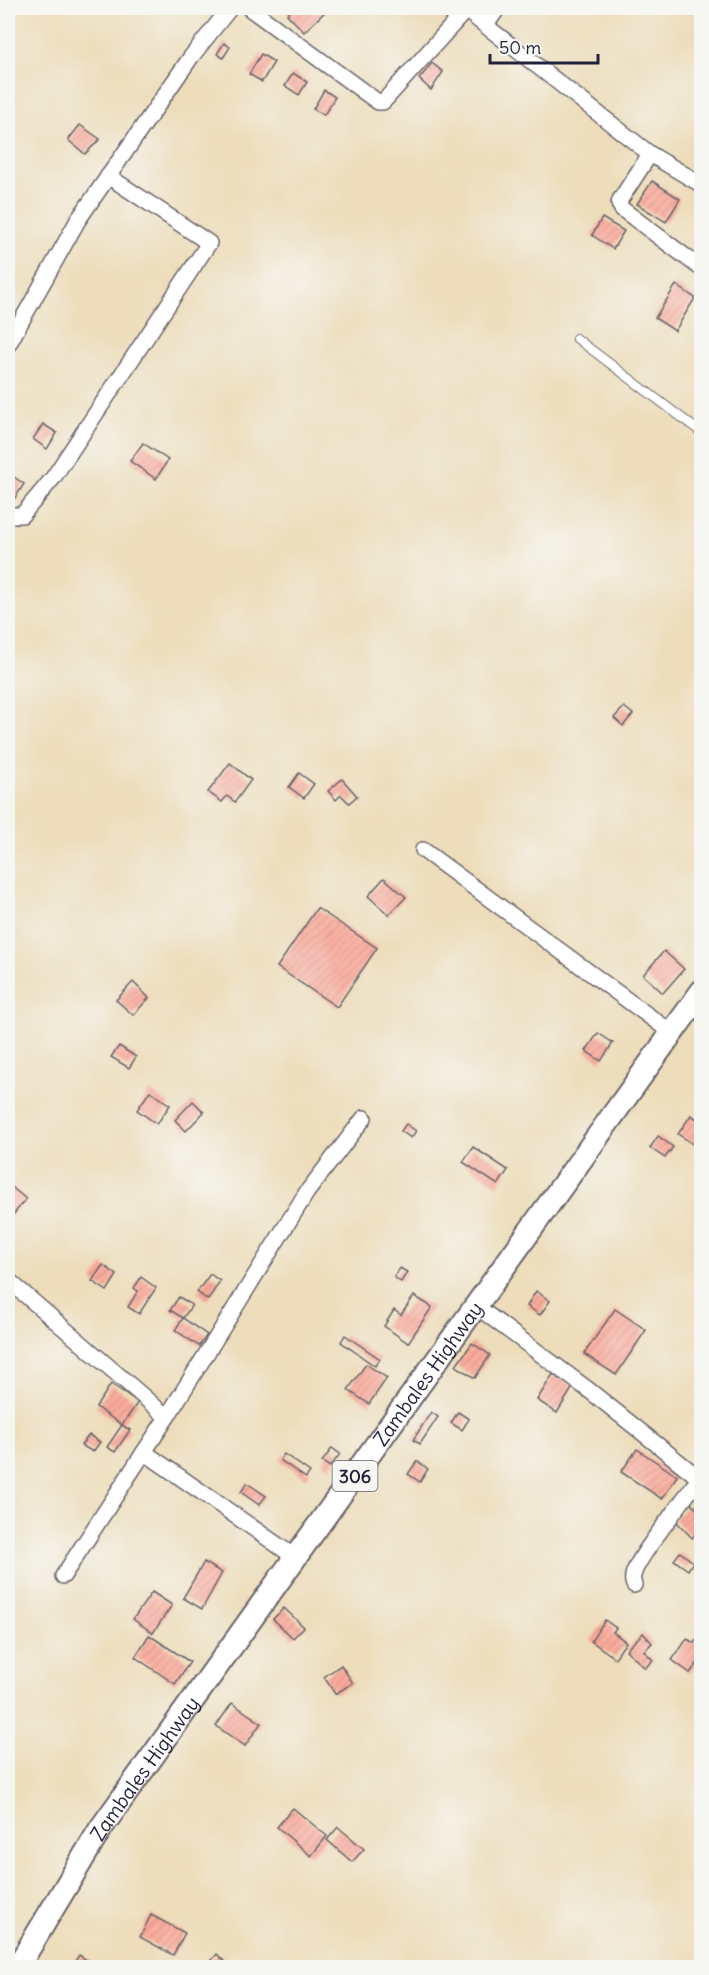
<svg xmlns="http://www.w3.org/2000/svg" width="709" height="1975" viewBox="0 0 709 1975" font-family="Delius,sans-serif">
  <defs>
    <pattern id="building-hatch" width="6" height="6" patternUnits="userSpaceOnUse" patternTransform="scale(1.5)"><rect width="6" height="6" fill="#faab9b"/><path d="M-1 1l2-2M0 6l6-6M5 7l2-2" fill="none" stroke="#d69386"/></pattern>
  </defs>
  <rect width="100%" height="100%" fill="#f6f6f2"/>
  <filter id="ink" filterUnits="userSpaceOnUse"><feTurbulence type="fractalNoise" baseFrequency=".0167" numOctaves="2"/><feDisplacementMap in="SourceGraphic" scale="12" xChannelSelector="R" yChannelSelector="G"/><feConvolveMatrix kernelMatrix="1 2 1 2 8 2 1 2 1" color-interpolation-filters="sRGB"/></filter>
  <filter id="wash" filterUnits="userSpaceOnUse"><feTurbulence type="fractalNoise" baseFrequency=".008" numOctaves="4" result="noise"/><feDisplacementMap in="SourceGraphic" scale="24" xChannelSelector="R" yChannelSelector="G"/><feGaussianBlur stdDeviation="1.35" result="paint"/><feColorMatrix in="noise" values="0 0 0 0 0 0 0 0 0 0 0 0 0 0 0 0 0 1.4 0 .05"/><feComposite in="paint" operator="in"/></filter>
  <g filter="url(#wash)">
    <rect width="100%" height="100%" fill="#edddbb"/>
    <g id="blocks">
      <g fill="url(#building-hatch)">
        <polygon points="294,8 299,9 301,8 329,8 304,32 287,14"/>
        <polygon points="224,43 230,47 223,58 217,54"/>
        <polygon points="261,54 274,62 262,82 249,74"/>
        <polygon points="432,63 443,72 431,90 419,79"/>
        <polygon points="293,73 307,82 299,95 285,86"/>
        <polygon points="324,90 335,97 324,115 313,109"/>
        <polygon points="80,125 100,139 85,154 68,140"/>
        <polygon points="652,181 680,199 666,222 637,204"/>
        <polygon points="602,218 624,231 613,249 592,235"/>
        <polygon points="676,285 695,298 675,331 655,318"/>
        <polygon points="43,424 57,433 47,449 33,439"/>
        <polygon points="143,443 168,460 156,479 130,461"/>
        <polygon points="14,477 24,484 15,498 8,493 8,487"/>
        <polygon points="624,707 633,714 623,726 614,718"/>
        <polygon points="230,763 251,780 235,802 227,796 222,802 208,792"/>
        <polygon points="299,773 314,784 304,798 289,787"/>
        <polygon points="342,779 357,796 349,803 341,795 336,800 328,791"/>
        <polygon points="384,878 406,897 389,915 368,896"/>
        <polygon points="317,908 377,948 337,1007 277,967"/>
        <polygon points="664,951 684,969 663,993 643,975"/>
        <polygon points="133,982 149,998 133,1015 116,1000"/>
        <polygon points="598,1033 613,1043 601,1061 586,1051"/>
        <polygon points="119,1046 136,1057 129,1068 111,1057"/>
        <polygon points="150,1091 170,1105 157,1124 137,1110"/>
        <polygon points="193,1101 204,1112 186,1131 175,1120"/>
        <polygon points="691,1115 702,1122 702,1150 678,1134"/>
        <polygon points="406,1124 416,1131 411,1138 401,1131"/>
        <polygon points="658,1136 673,1147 665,1158 650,1148"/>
        <polygon points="473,1147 508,1170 498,1185 463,1162"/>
        <polygon points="8,1184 26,1199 12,1216 8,1213"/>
        <polygon points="103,1265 117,1275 107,1291 92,1281"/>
        <polygon points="400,1268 407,1272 401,1282 394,1277"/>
        <polygon points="210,1274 220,1281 208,1300 197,1292"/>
        <polygon points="141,1277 156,1288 139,1314 128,1307 138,1291 134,1288"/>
        <polygon points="536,1291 550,1301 540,1315 527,1306"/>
        <polygon points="414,1296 432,1307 408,1343 384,1326 394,1310 401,1315"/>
        <polygon points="179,1297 192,1305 183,1318 207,1335 199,1346 175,1330 183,1318 170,1310"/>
        <polygon points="615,1309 646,1330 616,1375 584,1354"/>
        <polygon points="345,1335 380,1359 375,1366 341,1342"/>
        <polygon points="472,1343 490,1355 475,1378 456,1366"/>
        <polygon points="366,1364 387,1378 369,1404 348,1390"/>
        <polygon points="553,1374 573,1387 557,1413 537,1400"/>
        <polygon points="111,1384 138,1402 122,1425 96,1407"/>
        <polygon points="431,1412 438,1417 420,1444 413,1440"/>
        <polygon points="458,1412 469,1419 462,1430 451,1423"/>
        <polygon points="122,1425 130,1430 115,1452 107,1447"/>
        <polygon points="89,1435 100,1442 93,1452 81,1445"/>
        <polygon points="332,1448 340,1454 330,1467 322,1462"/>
        <polygon points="637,1449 677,1476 662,1499 621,1472"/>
        <polygon points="284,1454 310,1472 306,1478 280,1460"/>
        <polygon points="417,1461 428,1469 420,1482 408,1474"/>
        <polygon points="247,1483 266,1496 259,1505 241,1492"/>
        <polygon points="691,1503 702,1514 702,1528 692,1538 674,1519"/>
        <polygon points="680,1552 693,1562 688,1570 674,1560"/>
        <polygon points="204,1562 222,1573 202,1609 183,1598"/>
        <polygon points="152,1592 172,1605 153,1633 133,1619"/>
        <polygon points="284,1608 304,1627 293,1638 273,1619"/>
        <polygon points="605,1620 616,1628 613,1632 626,1642 615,1658 591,1641"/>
        <polygon points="643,1633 652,1643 644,1651 653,1660 645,1668 626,1650"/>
        <polygon points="149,1635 190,1662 175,1684 135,1657"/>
        <polygon points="687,1639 694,1643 696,1640 702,1644 702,1657 690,1673 672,1660"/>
        <polygon points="341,1665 353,1683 335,1694 324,1677"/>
        <polygon points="232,1703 261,1723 245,1746 216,1726"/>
        <polygon points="293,1808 327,1836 311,1856 277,1827"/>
        <polygon points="338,1827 364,1849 352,1862 327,1840"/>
        <polygon points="151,1915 185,1933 173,1955 140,1937"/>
        <polygon points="217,1954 231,1968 205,1968"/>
        <polygon points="79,1955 99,1968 71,1968"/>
      </g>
    </g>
  </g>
  <g filter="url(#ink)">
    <use href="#blocks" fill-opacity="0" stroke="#696368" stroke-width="1.5"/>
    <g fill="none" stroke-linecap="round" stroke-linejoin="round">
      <defs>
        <polyline id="service" points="576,338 702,433"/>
        <g id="minor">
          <polyline points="249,8 371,97 378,102 383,102 466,10"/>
          <polyline points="463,8 650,154 702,185"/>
          <polyline points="486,25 498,8"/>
          <polyline points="650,154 620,200 619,204 622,209 702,269"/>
          <polyline points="8,345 78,220 191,57 230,8"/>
          <polyline points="8,515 22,515 53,478 209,243 108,176"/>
          <polyline points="423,850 672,1033"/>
          <polyline points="8,1280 167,1417"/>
          <path d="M476,1306L590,1391L699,1478C687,1497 635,1559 633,1576C632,1580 633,1582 634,1585"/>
          <polyline points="144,1452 296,1558"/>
          <polyline points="63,1576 167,1417 307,1192 364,1118"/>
        </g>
        <g id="primary">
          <path id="s1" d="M17,1968L101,1828L702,991"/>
        </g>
      </defs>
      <use href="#service" stroke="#696368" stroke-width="10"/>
      <use href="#minor" stroke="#696368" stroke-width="18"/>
      <use href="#primary" stroke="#696368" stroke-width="26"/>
      <use href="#service" stroke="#fff" stroke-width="8"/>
      <use href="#minor" stroke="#fff" stroke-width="15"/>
      <use href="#primary" stroke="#fff" stroke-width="22"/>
    </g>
  </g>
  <g text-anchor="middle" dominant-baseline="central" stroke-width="4.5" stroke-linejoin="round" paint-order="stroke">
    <rect fill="#f6f6f2" stroke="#626272" stroke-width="1.5" x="332.5" y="1461" width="45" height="30" rx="4.5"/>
    <g font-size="18" font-weight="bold" fill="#22223b">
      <text x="355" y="1476">306</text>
    </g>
    <g font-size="20" fill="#22223b" stroke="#f6f6f2">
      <text stroke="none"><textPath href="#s1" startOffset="723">Zambales Highway</textPath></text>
      <text stroke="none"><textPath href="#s1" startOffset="237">Zambales Highway</textPath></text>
    </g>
  </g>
  <rect width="709" height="1975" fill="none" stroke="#f6f6f2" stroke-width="30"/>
  <path d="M490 54v9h108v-9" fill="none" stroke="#22223b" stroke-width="3"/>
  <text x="499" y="54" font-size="18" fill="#22223b" stroke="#f6f6f2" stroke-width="4.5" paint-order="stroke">50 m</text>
</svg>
